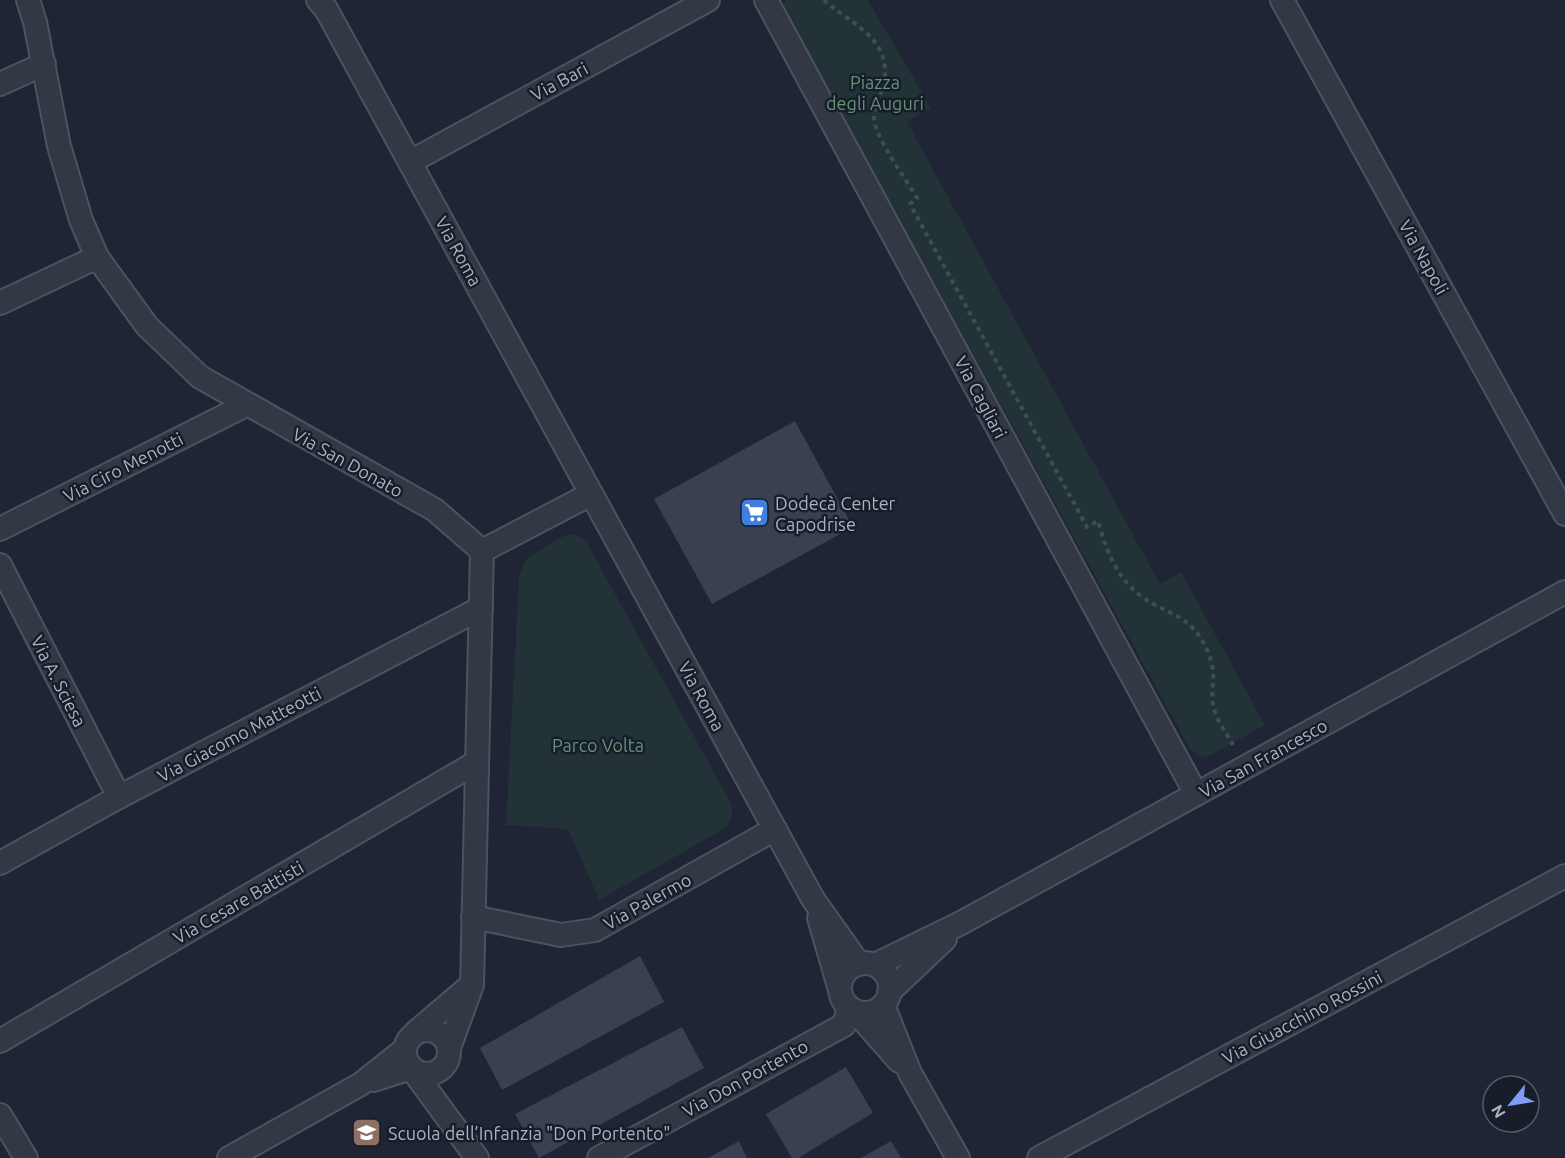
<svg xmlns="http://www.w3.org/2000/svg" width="1565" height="1158" viewBox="0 0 1565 1158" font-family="Ubuntu,sans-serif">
  <rect width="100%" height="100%" fill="#1f2534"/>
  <g fill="#223237">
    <polygon points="785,0 868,0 931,108 907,122 1160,584 1181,572 1265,725 1205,758 1190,749 783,8"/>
    <path d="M568,535C578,535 582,537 588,545L731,803C734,814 732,823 722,830L599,900L568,829L506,825L519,577L526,559L557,539Z"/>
  </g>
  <g fill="#394052">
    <polygon points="795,421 853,527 712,604 654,499"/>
    <polygon points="640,956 664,1002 502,1090 480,1048"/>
    <polygon points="682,1027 704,1068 539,1158 515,1114"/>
    <polygon points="846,1067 873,1113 798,1158 792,1158 766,1114"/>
    <polygon points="739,1141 747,1158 708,1158"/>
    <polygon points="891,1141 901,1158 861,1158"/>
  </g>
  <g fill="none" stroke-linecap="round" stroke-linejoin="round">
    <defs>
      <g id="minor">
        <polyline points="28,0 35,22 59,146 81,220 97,257 147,326 200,377 435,510 482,551 472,985 449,1048"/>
        <polyline points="318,0 326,9 813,899 859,964"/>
        <polyline points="766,0 1196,794"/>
        <polyline points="1282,0 1565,514"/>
        <polyline points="0,84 44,64"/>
        <polyline points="410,162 708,0"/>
        <polyline points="0,303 97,257"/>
        <polyline points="0,529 246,405"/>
        <polyline points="482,551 591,494"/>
        <polyline points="0,565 119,797"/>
        <polyline points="0,863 119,797 481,608"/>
        <polyline points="473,917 561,935 595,930 775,829"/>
        <polyline points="819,918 840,990"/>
        <circle cx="865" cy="988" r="25"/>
        <polyline points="875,965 961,923 1565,592"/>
        <polyline points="889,992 945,939"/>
        <polyline points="883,1005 910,1073 958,1158"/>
        <polyline points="855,1011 899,1061"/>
        <circle cx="427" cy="1052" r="22"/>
        <polyline points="416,1032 470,986"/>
        <polyline points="0,1041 477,762"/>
        <polyline points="373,1080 411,1068 477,1158"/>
        <polyline points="0,1115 26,1158"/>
        <polyline points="229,1158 361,1084 405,1049"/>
        <polyline points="599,1158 844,1025 849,1007"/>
        <polyline points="1039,1158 1565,876"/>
      </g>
    </defs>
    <use href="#minor" stroke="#4d5260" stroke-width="26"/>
    <path stroke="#3f4e53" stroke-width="4" stroke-dasharray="4.5 4.5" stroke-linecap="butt" d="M824,0C851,25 892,37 884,83C882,95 873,106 874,118C874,136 907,181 917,198L910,204L1087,527L1098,521C1106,550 1116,577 1141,596C1162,612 1184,613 1200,637C1207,648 1212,659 1213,672C1214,682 1211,693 1213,704C1215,719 1226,732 1233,745"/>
    <use href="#minor" stroke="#333845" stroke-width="22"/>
  </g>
  <defs>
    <symbol id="supermarket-square" viewBox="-11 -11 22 22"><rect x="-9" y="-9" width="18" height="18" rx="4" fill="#3f7fe0" stroke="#181d2a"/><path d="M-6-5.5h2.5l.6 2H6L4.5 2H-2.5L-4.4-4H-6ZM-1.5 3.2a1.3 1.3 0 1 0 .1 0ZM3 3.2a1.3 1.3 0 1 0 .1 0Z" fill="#fff"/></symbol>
    <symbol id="school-square" viewBox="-11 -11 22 22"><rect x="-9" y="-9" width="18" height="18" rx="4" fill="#8d6e63" stroke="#181d2a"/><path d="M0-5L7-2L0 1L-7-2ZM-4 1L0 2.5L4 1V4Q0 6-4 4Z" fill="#fff"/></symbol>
  </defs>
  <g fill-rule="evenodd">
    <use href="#supermarket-square" x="738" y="496" width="33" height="33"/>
    <use href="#school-square" x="350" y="1116" width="33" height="33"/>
  </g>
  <g text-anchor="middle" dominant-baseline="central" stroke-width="5" stroke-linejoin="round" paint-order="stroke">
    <g font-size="18" fill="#adb2c2" stroke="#181d2a">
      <text transform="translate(559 81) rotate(-28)">Via Bari</text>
      <text transform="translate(459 251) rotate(61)">Via Roma</text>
      <text transform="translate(1424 257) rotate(61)">Via Napoli</text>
      <text transform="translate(981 397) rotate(62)">Via Cagliari</text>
      <text transform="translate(348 462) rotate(29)">Via San Donato</text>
      <text transform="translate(123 467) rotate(-27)">Via Ciro Menotti</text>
      <text transform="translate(59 681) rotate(63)">Via A. Sciesa</text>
      <text transform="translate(702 696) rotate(61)">Via Roma</text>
      <text transform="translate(239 734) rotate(-28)">Via Giacomo Matteotti</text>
      <text transform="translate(1263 758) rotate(-29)">Via San Francesco</text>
      <text transform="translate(647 901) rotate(-29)">Via Palermo</text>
      <text transform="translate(238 902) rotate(-30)">Via Cesare Battisti</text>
      <text transform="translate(1302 1017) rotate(-28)">Via Giuacchino Rossini</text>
      <text transform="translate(745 1078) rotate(-29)">Via Don Portento</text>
    </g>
    <g font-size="18" fill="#669176" stroke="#181d2a">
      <text x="875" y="82">Piazza<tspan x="875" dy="21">degli Auguri</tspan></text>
      <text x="598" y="745">Parco Volta</text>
    </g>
    <g font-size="18" fill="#adb2c2" stroke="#181d2a" text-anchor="start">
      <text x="775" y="503">Dodecà Center<tspan x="775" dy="21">Capodrise</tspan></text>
      <text x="388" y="1133">Scuola dell’Infanzia "Don Portento"</text>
    </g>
  </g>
  <g transform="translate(1511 1104) rotate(240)"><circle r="28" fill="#181d2a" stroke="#545967" stroke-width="1.5"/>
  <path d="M0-4.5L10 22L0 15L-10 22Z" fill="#809cf4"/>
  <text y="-9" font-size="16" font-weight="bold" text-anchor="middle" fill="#adb2c2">N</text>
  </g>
</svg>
